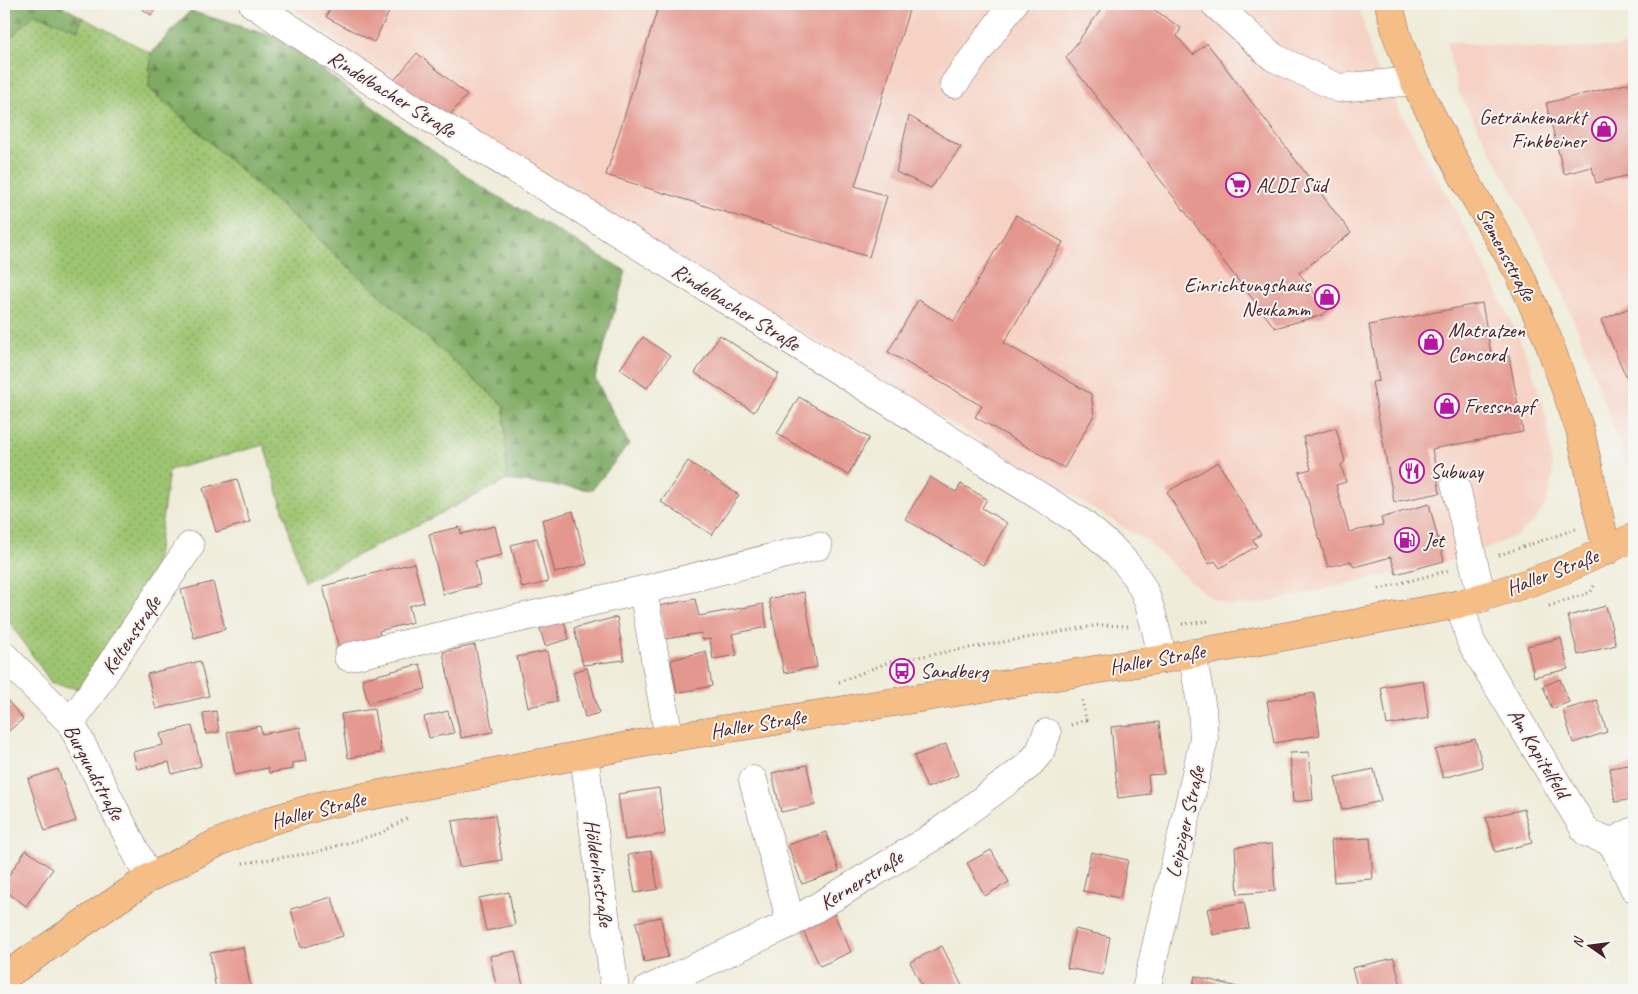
<svg xmlns="http://www.w3.org/2000/svg" width="1638" height="994" viewBox="0 0 1638 994" font-family="Caveat,sans-serif">
  <defs>
    <pattern id="grass-dots" width="8" height="8" patternUnits="userSpaceOnUse" patternTransform="scale(1.25)"><rect width="8" height="8" fill="#9dc571"/><path d="M2 2h.1M6 6h.1" fill="none" stroke="#829f5d" stroke-width="1.8" stroke-linecap="round"/></pattern>
    <pattern id="forest-firs" width="22" height="20" patternUnits="userSpaceOnUse" patternTransform="scale(1.25)"><rect width="22" height="20" fill="#7eaa63"/><path d="M5 1l3.5 6h-7zM16 11l3.5 6h-7z" fill="#698a52"/></pattern>
  </defs>
  <rect width="100%" height="100%" fill="#f6f6f2"/>
  <filter id="ink" filterUnits="userSpaceOnUse"><feTurbulence type="fractalNoise" baseFrequency=".02" numOctaves="2"/><feDisplacementMap in="SourceGraphic" scale="10" xChannelSelector="R" yChannelSelector="G"/><feConvolveMatrix kernelMatrix="1 2 1 2 8 2 1 2 1" color-interpolation-filters="sRGB"/></filter>
  <filter id="wash" filterUnits="userSpaceOnUse"><feTurbulence type="fractalNoise" baseFrequency=".0096" numOctaves="4" result="noise"/><feDisplacementMap in="SourceGraphic" scale="20" xChannelSelector="R" yChannelSelector="G"/><feGaussianBlur stdDeviation="1.12" result="paint"/><feColorMatrix in="noise" values="0 0 0 0 0 0 0 0 0 0 0 0 0 0 0 0 0 1.4 0 .05"/><feComposite in="paint" operator="in"/></filter>
  <g filter="url(#wash)">
    <rect width="100%" height="100%" fill="#efecd9"/>
    <g fill="#f6d2c4">
      <polygon points="288,4 1358,4 1374,64 1478,252 1524,349 1537,385 1547,420 1553,476 1546,503 1535,521 1517,535 1467,557 1263,603 1228,605 1212,598 1191,582 1148,542 615,218 441,125 311,20"/>
      <polygon points="1446,42 1554,49 1634,46 1634,473 1623,456 1584,345 1542,245 1459,93"/>
    </g>
    <polygon fill="url(#grass-dots)" stroke="#74724e" points="35,14 78,29 82,17 151,53 149,88 504,406 507,480 304,582 264,445 169,470 154,579 80,689 52,684 4,614 4,44"/>
    <g fill="url(#forest-firs)" stroke="#646447">
      <polygon points="4,4 58,4 82,17 78,30 35,14 4,44"/>
      <polygon points="190,11 279,38 482,187 626,271 595,378 629,444 592,490 507,480 504,406 149,88 151,53"/>
    </g>
    <g id="blocks">
      <g fill="#e4978e">
        <polygon points="135,4 158,4 151,15"/>
        <polygon points="332,4 393,4 374,42 326,17"/>
        <polygon points="659,4 899,4 910,7 855,186 887,196 869,257 606,175"/>
        <polygon points="1105,4 1146,4 1181,28 1177,36 1193,55 1207,43 1351,233 1299,273 1316,295 1325,287 1337,304 1322,315 1275,328 1066,58"/>
        <polygon points="417,53 467,95 441,125 392,83"/>
        <polygon points="1634,82 1634,174 1596,183 1592,167 1564,174 1546,103"/>
        <polygon points="909,116 961,147 931,188 896,172"/>
        <polygon points="1016,215 1063,242 1004,343 1091,394 1094,415 1064,468 975,417 982,406 888,352 918,300 954,321"/>
        <polygon points="1482,303 1492,359 1509,356 1523,432 1432,449 1440,493 1394,502 1372,382 1379,381 1369,325"/>
        <polygon points="1634,306 1634,389 1632,390 1601,320"/>
        <polygon points="720,335 779,374 754,412 695,373"/>
        <polygon points="643,337 670,356 647,388 620,369"/>
        <polygon points="799,397 869,438 848,475 777,434"/>
        <polygon points="1336,428 1345,461 1341,465 1346,482 1336,485 1349,532 1383,525 1381,518 1429,504 1444,561 1396,574 1391,557 1354,567 1351,561 1328,567 1299,472 1311,469 1303,437"/>
        <polygon points="688,461 739,495 712,535 661,502"/>
        <polygon points="1218,462 1261,535 1253,539 1257,546 1220,568 1215,561 1209,564 1167,492"/>
        <polygon points="930,477 956,492 961,484 987,499 982,508 1007,523 983,565 905,519"/>
        <polygon points="237,479 250,522 216,532 203,488"/>
        <polygon points="573,511 587,564 555,573 542,520"/>
        <polygon points="495,526 502,555 475,561 480,585 443,594 429,534 460,527 461,534"/>
        <polygon points="537,538 548,582 522,588 511,545"/>
        <polygon points="414,563 424,602 409,606 413,622 379,631 382,643 340,653 323,586"/>
        <polygon points="213,582 225,629 194,638 181,590"/>
        <polygon points="804,592 817,667 784,673 769,599"/>
        <polygon points="695,599 699,616 763,604 767,627 732,634 737,655 713,659 710,639 703,640 702,633 665,639 659,606"/>
        <polygon points="1606,606 1616,645 1578,655 1568,616"/>
        <polygon points="617,617 624,660 583,665 574,628"/>
        <polygon points="563,618 569,639 545,646 539,625"/>
        <polygon points="1561,638 1568,669 1534,677 1527,646"/>
        <polygon points="475,645 493,732 461,738 443,652"/>
        <polygon points="547,651 557,701 528,707 517,657"/>
        <polygon points="706,651 712,686 677,693 671,660"/>
        <polygon points="200,661 209,696 156,709 147,674"/>
        <polygon points="420,664 426,689 368,703 362,679"/>
        <polygon points="587,668 599,713 585,717 573,672"/>
        <polygon points="1560,679 1569,702 1552,709 1543,686"/>
        <polygon points="1423,680 1429,718 1387,725 1381,687"/>
        <polygon points="1314,693 1320,735 1274,743 1267,701"/>
        <polygon points="4,696 23,719 4,735"/>
        <polygon points="1597,700 1607,732 1573,743 1563,710"/>
        <polygon points="374,709 381,753 348,758 341,714"/>
        <polygon points="216,711 219,732 206,734 203,713"/>
        <polygon points="448,711 454,733 429,738 424,717"/>
        <polygon points="1159,722 1164,774 1148,775 1150,794 1118,798 1111,727"/>
        <polygon points="192,726 201,766 172,774 169,762 137,769 133,752 163,745 160,734"/>
        <polygon points="260,726 262,734 300,727 306,761 292,763 293,769 269,773 268,768 235,775 227,732"/>
        <polygon points="1475,739 1483,767 1443,778 1435,750"/>
        <polygon points="946,744 958,775 927,788 914,756"/>
        <polygon points="1309,752 1313,800 1293,802 1290,753"/>
        <polygon points="1634,764 1634,799 1615,802 1610,768"/>
        <polygon points="807,765 815,805 781,812 772,773"/>
        <polygon points="58,769 76,821 45,831 28,779"/>
        <polygon points="1374,769 1381,801 1342,810 1335,777"/>
        <polygon points="659,788 665,834 625,840 618,794"/>
        <polygon points="1524,809 1532,843 1495,852 1486,818"/>
        <polygon points="495,815 502,860 459,867 452,821"/>
        <polygon points="826,832 839,871 802,884 788,845"/>
        <polygon points="1370,838 1373,879 1334,882 1331,840"/>
        <polygon points="1272,844 1275,891 1238,894 1235,847"/>
        <polygon points="26,850 53,869 26,906 4,890 4,882"/>
        <polygon points="991,850 1009,882 985,896 967,863"/>
        <polygon points="651,851 658,889 635,893 628,855"/>
        <polygon points="1091,852 1128,860 1120,898 1083,891"/>
        <polygon points="509,892 515,925 486,931 479,898"/>
        <polygon points="332,897 343,936 301,948 291,909"/>
        <polygon points="1244,902 1249,928 1213,935 1207,909"/>
        <polygon points="832,909 851,952 820,966 800,924"/>
        <polygon points="661,917 668,957 644,962 636,922"/>
        <polygon points="1075,929 1110,937 1103,975 1067,968"/>
        <polygon points="942,946 964,990 924,990 910,962"/>
        <polygon points="243,947 251,990 216,990 210,953"/>
        <polygon points="515,951 524,990 497,990 490,956"/>
        <polygon points="1394,958 1402,990 1358,990 1352,968"/>
        <polygon points="1195,976 1249,990 1192,990"/>
      </g>
    </g>
  </g>
  <g filter="url(#ink)">
    <use href="#blocks" fill-opacity="0" stroke="#846768" stroke-width="1"/>
    <g fill="none" stroke-linecap="round" stroke-linejoin="round">
      <defs>
        <g id="minor">
          <path d="M253,4L409,106L542,185L1081,522C1105,542 1130,561 1144,591C1153,612 1157,637 1163,659"/>
          <polyline points="1215,4 1273,57 1338,88 1414,81"/>
          <polyline points="954,84 1013,4"/>
          <polyline points="1455,483 1482,598"/>
          <polyline points="1460,604 1471,642 1587,833 1612,842 1634,888"/>
          <polyline points="4,656 71,723 149,878"/>
          <polyline points="348,657 643,590"/>
          <polyline points="71,723 190,546"/>
          <polyline points="669,738 643,590 818,546"/>
          <polyline points="584,755 615,990"/>
          <polyline points="753,780 791,923"/>
          <polyline points="1612,842 1634,831"/>
          <polyline points="647,990 791,923 931,838 1028,766 1040,752 1047,733"/>
          <polyline points="1146,990 1204,739 1202,709 1192,653"/>
        </g>
        <g id="major">
          <polyline points="1389,4 1397,36 1414,81 1461,173 1519,273 1547,337 1580,430 1607,551"/>
          <polyline points="4,977 149,878 217,843 269,821 323,805 669,738 1163,659 1460,604 1525,584 1566,569 1634,537"/>
        </g>
      </defs>
      <use href="#minor" stroke="#846768" stroke-width="29"/>
      <use href="#major" stroke="#846768" stroke-width="29"/>
      <g stroke="#846768" stroke-width="3" stroke-dasharray="1 4" stroke-linecap="butt">
        <polyline points="1499,555 1576,529"/>
        <polyline points="1379,589 1450,570"/>
        <polyline points="1549,606 1591,592 1594,586"/>
        <polyline points="1182,624 1210,621"/>
        <polyline points="839,682 889,662 1100,625 1128,626"/>
        <polyline points="1071,725 1086,720 1082,700"/>
        <polyline points="243,863 313,853 381,833 409,817"/>
      </g>
      <use href="#minor" stroke="#fff" stroke-width="28"/>
      <use href="#major" stroke="#f6be87" stroke-width="28"/>
    </g>
  </g>
  <defs>
    <symbol id="shop-ring" viewBox="-11 -11 22 22"><circle r="9.5" fill="#f6f6f2" stroke="#b5179e" stroke-width="1.5"/><path d="M-5-2.5h2.3a2.7 3.5 0 0 1 5.4 0H5L5.5 6h-11ZM-1.5-2.5h3a1.5 2.3 0 0 0-3 0Z" fill="#b5179e"/></symbol>
    <symbol id="supermarket-ring" viewBox="-11 -11 22 22"><circle r="9.5" fill="#f6f6f2" stroke="#b5179e" stroke-width="1.5"/><path d="M-6-5.5h2.5l.6 2H6L4.5 2H-2.5L-4.4-4H-6ZM-1.5 3.2a1.3 1.3 0 1 0 .1 0ZM3 3.2a1.3 1.3 0 1 0 .1 0Z" fill="#b5179e"/></symbol>
    <symbol id="restaurant-ring" viewBox="-11 -11 22 22"><circle r="9.5" fill="#f6f6f2" stroke="#b5179e" stroke-width="1.5"/><path d="M-5-6h1v4h1v-4h1v4h1v-4h1v5L-1.5 .5V6h-2V.5L-5-1ZM5-6V6H3V1.5H1.5Q1.5-4 5-6Z" fill="#b5179e"/></symbol>
    <symbol id="fuel-ring" viewBox="-11 -11 22 22"><circle r="9.5" fill="#f6f6f2" stroke="#b5179e" stroke-width="1.5"/><path d="M-5.5-6h7V0h2V4h1.3V-2.5L3-4.5l.8-.8L6-3V5H2.5V1h-1V6h-7ZM-4.2-4.7v3.2H.2V-4.7Z" fill="#b5179e"/></symbol>
    <symbol id="bus-ring" viewBox="-11 -11 22 22"><circle r="9.5" fill="#f6f6f2" stroke="#b5179e" stroke-width="1.5"/><path d="M-5-6H5V4H4V6H2V4H-2V6H-4V4H-5ZM-3.5-4V0h7V-4ZM-3.5 1.2v1.5H-2V1.2ZM2 1.2v1.5H3.5V1.2Z" fill="#b5179e"/></symbol>
  </defs>
  <g fill-rule="evenodd">
    <use href="#shop-ring" x="1590" y="115" width="28" height="28"/>
    <use href="#supermarket-ring" x="1224" y="171" width="28" height="28"/>
    <use href="#shop-ring" x="1313" y="283" width="28" height="28"/>
    <use href="#shop-ring" x="1417" y="328" width="28" height="28"/>
    <use href="#shop-ring" x="1433" y="392" width="28" height="28"/>
    <use href="#restaurant-ring" x="1398" y="457" width="28" height="28"/>
    <use href="#fuel-ring" x="1393" y="526" width="28" height="28"/>
    <use href="#bus-ring" x="888" y="657" width="28" height="28"/>
  </g>
  <g text-anchor="middle" dominant-baseline="central" stroke-width="4" stroke-linejoin="round" paint-order="stroke">
    <g font-size="21" fill="#4a1f2b" stroke="#f6f6f2">
      <text transform="translate(392 94) rotate(32)">Rindelbacher Straße</text>
      <text transform="translate(1506 254) rotate(62)">Siemensstraße</text>
      <text transform="translate(736 307) rotate(32)">Rindelbacher Straße</text>
      <text transform="translate(1552 572) rotate(-21)">Haller Straße</text>
      <text transform="translate(131 635) rotate(-56)">Keltenstraße</text>
      <text transform="translate(1157 659) rotate(-10)">Haller Straße</text>
      <text transform="translate(758 724) rotate(-9)">Haller Straße</text>
      <text transform="translate(1539 753) rotate(59)">Am Kapitelfeld</text>
      <text transform="translate(94 772) rotate(62)">Burgundstraße</text>
      <text transform="translate(318 810) rotate(-14)">Haller Straße</text>
      <text transform="translate(1185 822) rotate(-77)">Leipziger Straße</text>
      <text transform="translate(599 873) rotate(82)">Hölderlinstraße</text>
      <text transform="translate(861 880) rotate(-32)">Kernerstraße</text>
    </g>
    <g font-size="21" fill="#4a1f2b" stroke="#f6f6f2" text-anchor="start">
      <text x="1586" y="117" text-anchor="end">Getränkemarkt<tspan x="1586" dy="24">Finkbeiner</tspan></text>
      <text x="1256" y="185">ALDI Süd</text>
      <text x="1310" y="285" text-anchor="end">Einrichtungshaus<tspan x="1310" dy="24">Neukamm</tspan></text>
      <text x="1448" y="330">Matratzen<tspan x="1448" dy="24">Concord</tspan></text>
      <text x="1464" y="406">Fressnapf</text>
      <text x="1430" y="471">Subway</text>
      <text x="1424" y="540">Jet</text>
      <text x="920" y="671">Sandberg</text>
    </g>
  </g>
  <rect width="1638" height="994" fill="none" stroke="#f6f6f2" stroke-width="20"/>
  <g transform="translate(1590 946) rotate(284)" stroke="#f6f6f2" stroke-width="4" paint-order="stroke">
  <path d="M0-4L9 19L0 12L-9 19Z" fill="#4a1f2b"/>
  <text y="-8" font-size="14" font-weight="bold" text-anchor="middle" fill="#4a1f2b">N</text>
  </g>
</svg>
